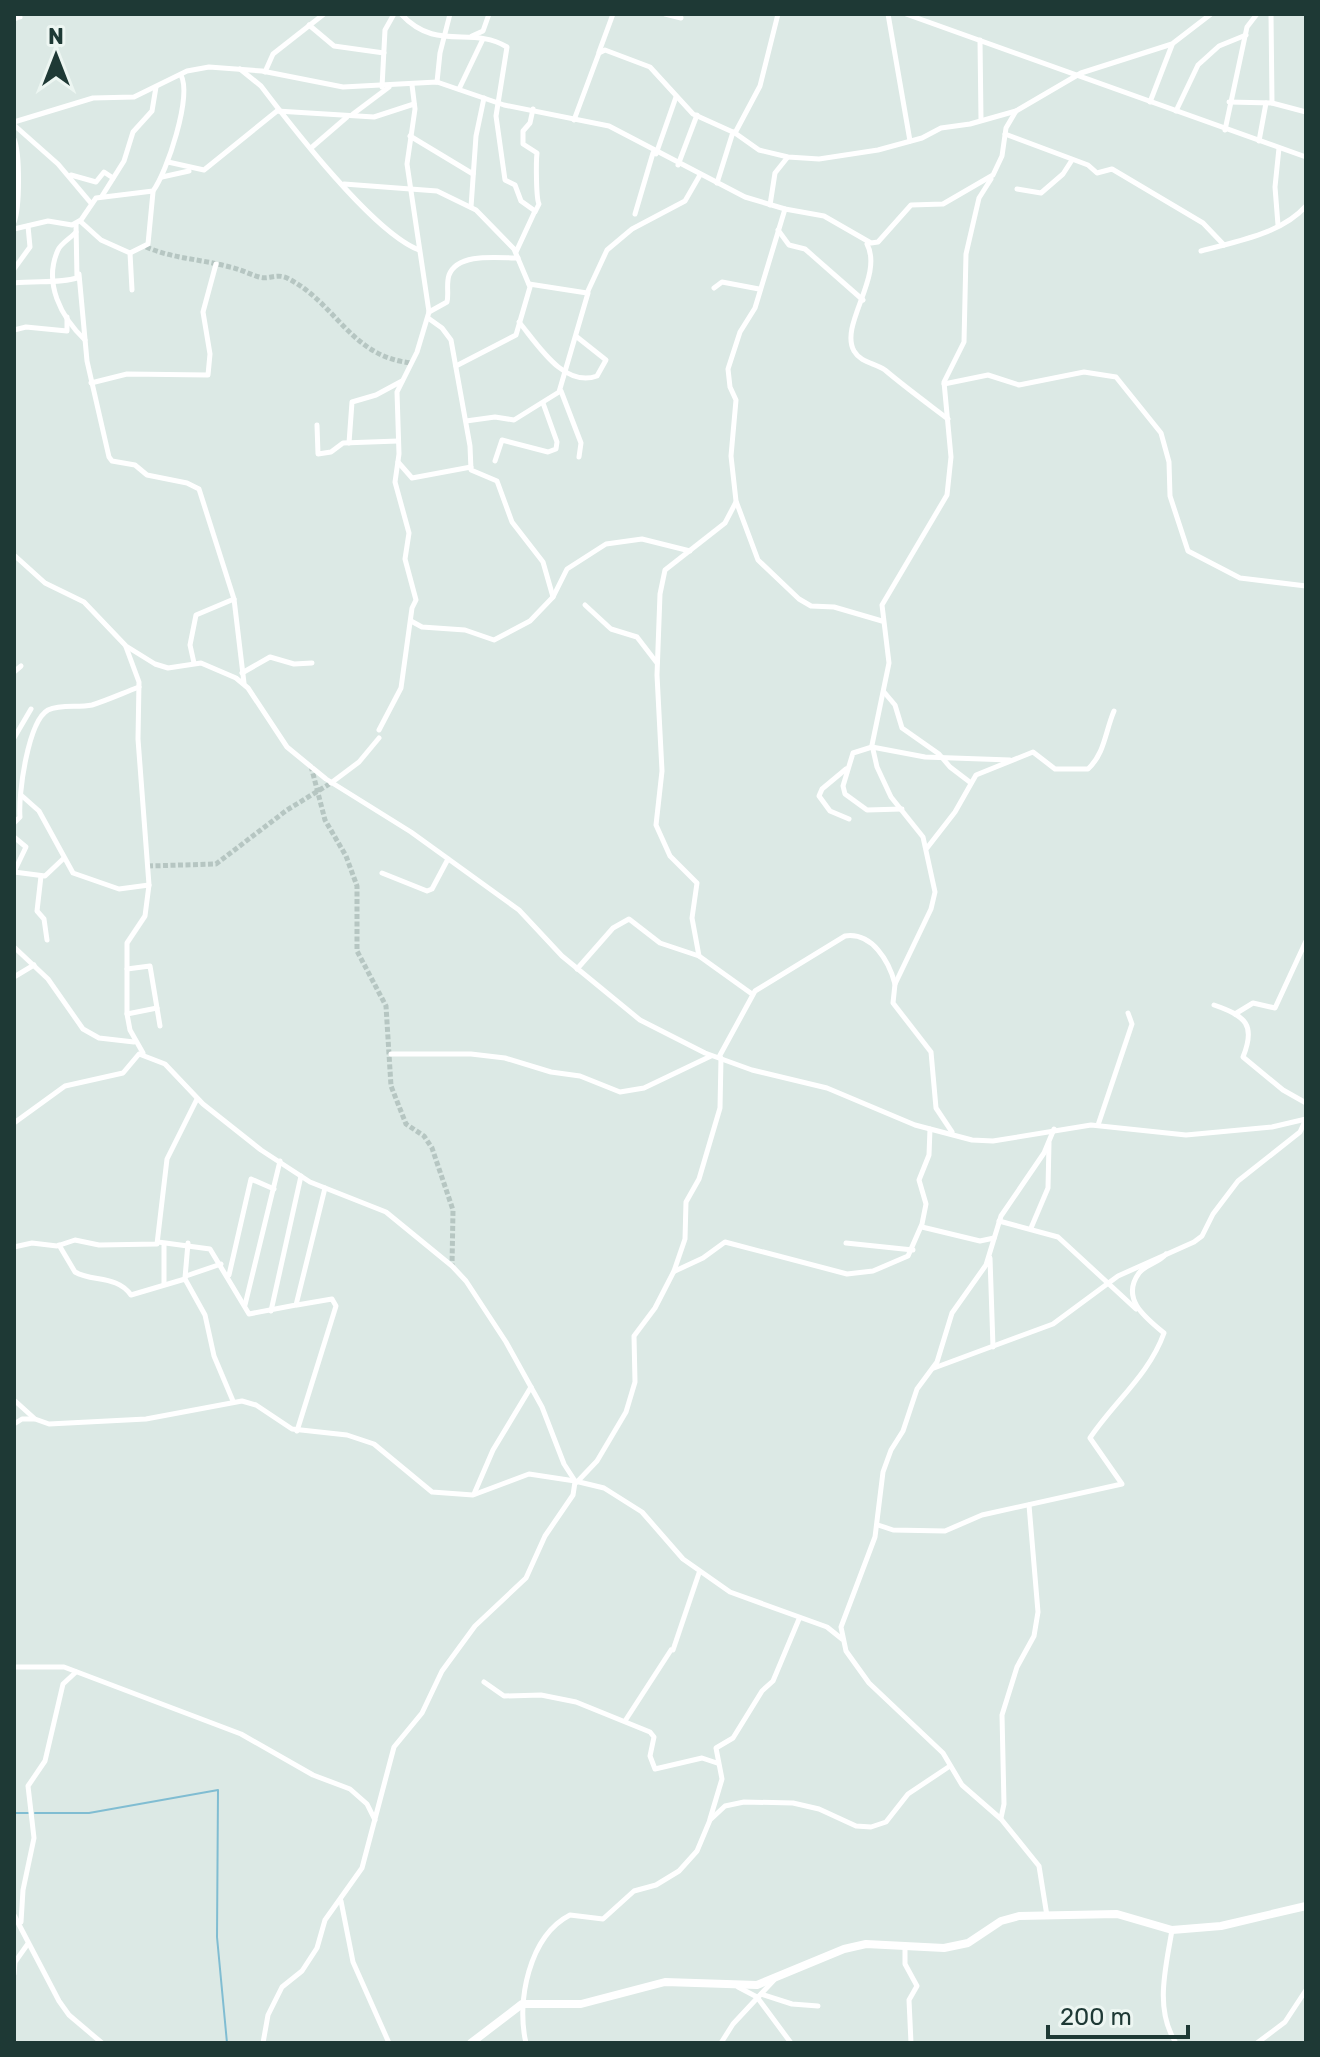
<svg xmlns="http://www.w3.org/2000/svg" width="1320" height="2057" viewBox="0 0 1320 2057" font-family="Rubik,sans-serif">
  <rect width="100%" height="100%" fill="#dce9e5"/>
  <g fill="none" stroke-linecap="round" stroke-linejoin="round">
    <g stroke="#80bdd2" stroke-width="2">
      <polyline points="14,1813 28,1813"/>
      <polyline points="35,1813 89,1813 218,1790 217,1937 227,2043"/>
    </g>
    <g stroke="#b6c6c2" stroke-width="5" stroke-dasharray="5 2.5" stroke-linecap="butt">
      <path d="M146,247C174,259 201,259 230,267C240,269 249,274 259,277C269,280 276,273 287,278C337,303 350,357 412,363"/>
      <polyline points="311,766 325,820 346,856 357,886 357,951 386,1006 391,1086 406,1124 424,1136 432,1148 453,1210 452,1266"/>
      <polyline points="148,866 216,864 287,810 331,783"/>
    </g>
    <g stroke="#fff" stroke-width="5">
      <path d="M401,14C437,53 471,25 507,47L496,116L505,180L515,185L521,201L535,211L516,252"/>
      <polyline points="665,14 681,18"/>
      <polyline points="888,14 910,141"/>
      <polyline points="906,14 1306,157"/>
      <polyline points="1271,14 1272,103"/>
      <polyline points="14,19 20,17"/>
      <polyline points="309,25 334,46 384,53"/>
      <polyline points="472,36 483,31 489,14"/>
      <polyline points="980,40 981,120"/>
      <polyline points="599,52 613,14"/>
      <path d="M240,69L261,86C292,127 374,233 419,250"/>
      <polyline points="265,72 273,54 324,14"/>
      <polyline points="437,82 440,53 450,14"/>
      <polyline points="382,87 385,30 394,14"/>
      <polyline points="459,89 483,39"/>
      <polyline points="1150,102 1172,45"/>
      <polyline points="1229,102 1272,103 1306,112"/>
      <path d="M533,109L530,123L523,131V144L537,153C536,161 536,199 539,204L535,212"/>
      <polyline points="1176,111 1198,65 1219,46 1246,35"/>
      <polyline points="353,114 389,87"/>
      <polyline points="574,120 599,53 605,50 650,67 693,114 735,133 759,150 788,157 819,159 878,150 922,138 941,128 970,124 1016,111 1081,73 1172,44 1211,14"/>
      <polyline points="14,122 93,98 134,97 187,71 209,67 262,71 343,87 437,82 504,105 609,126 745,197 785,209 824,216 871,243 878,242 911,205 943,204 993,175 1002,156 1006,128 1016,111"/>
      <polyline points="14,125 58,164 90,202"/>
      <polyline points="1225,130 1247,27 1257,14"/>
      <polyline points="735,133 760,86 778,14"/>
      <polyline points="1005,134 1088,165 1097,173 1112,169 1203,223 1224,245"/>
      <polyline points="410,136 473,174"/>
      <path d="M14,139C20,153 20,207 14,222"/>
      <polyline points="1259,141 1266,103"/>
      <polyline points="311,148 347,117"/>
      <polyline points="656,154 676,97"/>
      <polyline points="168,162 204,170 277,111 374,117 414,104"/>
      <polyline points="678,165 697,115"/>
      <polyline points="71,175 96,182 104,172 113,178"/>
      <polyline points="162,177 189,171"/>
      <polyline points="717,183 733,132"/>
      <polyline points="344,184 437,191 476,210 514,249 530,287 516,335 456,366"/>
      <polyline points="1017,189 1041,193 1063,174 1072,160"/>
      <polyline points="102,196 124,161 133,132 152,111 156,87"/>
      <polyline points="770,205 775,173 787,158"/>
      <polyline points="471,207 476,136 484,98"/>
      <polyline points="785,209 755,308 740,332 728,369 730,387 736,400 731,456 736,501 758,560 799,599 811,606 834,607 882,621"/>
      <polyline points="635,214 653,153"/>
      <polyline points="80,221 101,240 130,253 132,290"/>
      <polyline points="1278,225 1275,187 1279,148"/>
      <path d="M14,229L48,221L72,225L81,220L96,198L153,191C167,172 192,97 181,75"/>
      <polyline points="778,230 789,245 805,249 863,300"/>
      <path d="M76,232C71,238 61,243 58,250C43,283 61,317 85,340"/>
      <path d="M867,244C884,276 839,325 854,351C861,363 875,363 885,370C905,387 927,403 948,419"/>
      <path d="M1201,251C1237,241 1281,234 1306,206"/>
      <polyline points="130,253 148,244 153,192"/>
      <polyline points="14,269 30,247 28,226"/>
      <polyline points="79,274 87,361 109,457 112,461 135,465 147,475 187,483 199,489 234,599 244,683"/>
      <path d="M14,283C35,280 58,284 77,278L76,224"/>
      <polyline points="529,284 587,293 607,250 632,229 685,201 700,175"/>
      <polyline points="714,288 722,282 759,289"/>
      <path d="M429,312L447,302C449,294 446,284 449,275C458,252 499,258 518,258"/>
      <polyline points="428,318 442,328 451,340 470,446 471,470 497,481 512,522 543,562 553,597"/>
      <path d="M519,322C538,345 564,388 597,376L606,360L577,337"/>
      <polyline points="14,330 26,327 67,331 67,317"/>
      <polyline points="91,383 127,374 208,375 210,354 203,312 216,264"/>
      <polyline points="944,384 988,375 1019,385 1084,372 1116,377 1161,433 1169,462 1170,496 1188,551 1240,578 1306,586"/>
      <polyline points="561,391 581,443 579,457"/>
      <polyline points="466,421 495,417 514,420 559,392 588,293"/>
      <polyline points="317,425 318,454 331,452 343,443 398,441"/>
      <polyline points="349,443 352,402 376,395 402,381"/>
      <polyline points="495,461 502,440 548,452 556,449 557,442 543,403"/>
      <polyline points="398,462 412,478 471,467"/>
      <polyline points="14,555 45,583 84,602 126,646 155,664 168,668 201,663 236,678 248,688 287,747 326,779 411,832 519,910 562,956 640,1020 705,1053 752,1070 827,1088 915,1125 972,1140 993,1141 1091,1125 1186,1135 1272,1127 1306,1119"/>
      <polyline points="585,605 611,629 637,637 657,663"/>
      <polyline points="411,621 422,627 465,630 494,640 530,621 553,597 567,569 606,544 642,539 690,551"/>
      <polyline points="126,647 139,682 138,739 149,885 145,916 127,943 127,1014 130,1030 143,1053"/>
      <polyline points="194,663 190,645 196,615 234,599"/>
      <polyline points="14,672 21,666"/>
      <polyline points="242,673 270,657 294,664 312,663"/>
      <polyline points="884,692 895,705 902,728 939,754 950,767 971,783"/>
      <polyline points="379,730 401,688 412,608 416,600 405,559 409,533 395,482 399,454 397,392 417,352 429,312 407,164 415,109 412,85"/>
      <polyline points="14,738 31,709"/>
      <polyline points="846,769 822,789 819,796 830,811 849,819"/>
      <polyline points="331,783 359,762 379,738"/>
      <polyline points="21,795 39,811 73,873 119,889 149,885"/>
      <polyline points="902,809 867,810 845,794 843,786 853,753 872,747 925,757 1010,760"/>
      <path d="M14,823L20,817C18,795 28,721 48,710C61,704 78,708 92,705C108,700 123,693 139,687"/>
      <polyline points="14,837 26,847 14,872"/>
      <path d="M927,848L955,812L976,775L1033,752L1055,769H1088C1105,753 1105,732 1114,711"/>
      <polyline points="14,872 45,876 63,859"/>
      <polyline points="382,873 427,891 432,889 448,859"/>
      <polyline points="41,876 37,911 44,919 47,940"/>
      <polyline points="14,947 48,979 83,1029 99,1038 134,1042"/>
      <polyline points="699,956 692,918 697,883 670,856 656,825 662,771 657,675 660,594 665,570 725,523 736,502"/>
      <polyline points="127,969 150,966 160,1026"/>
      <polyline points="577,969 613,928 629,919 660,943 699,956 752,994"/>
      <polyline points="14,977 34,965"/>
      <path d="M1214,1005C1246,1016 1256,1025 1243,1057L1283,1090L1306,1103"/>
      <polyline points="127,1014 157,1008"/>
      <polyline points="1235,1014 1253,1003 1275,1008 1306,941"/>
      <polyline points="391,1054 471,1054 505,1058 551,1072 580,1076 620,1092 644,1088 711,1056"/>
      <path d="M719,1057L755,991L845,936C872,932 889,961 895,984"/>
      <polyline points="14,1123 65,1086 123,1073 139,1054 165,1064 203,1104 261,1150 310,1182 386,1212 452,1266 466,1281 506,1342 542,1407 564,1464 575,1481 604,1488 642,1512 683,1559 730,1592 827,1627 842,1639"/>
      <polyline points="1098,1125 1132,1024 1128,1013"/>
      <polyline points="952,1132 936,1108 931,1052 893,1003 895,984 931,909 935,892 923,837 891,797 877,767 872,745 889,663 882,605 947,495 951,457 944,382 964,342 966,254 979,198 991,179"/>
      <polyline points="999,1221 1058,1237 1136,1309"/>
      <polyline points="922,1227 980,1241 994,1238"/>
      <polyline points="1031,1228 1048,1188 1049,1143"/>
      <polyline points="158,1242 210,1249 249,1314 296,1305 325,1188"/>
      <polyline points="846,1243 913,1250"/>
      <polyline points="164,1244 164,1284"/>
      <path d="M59,1245L75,1272C92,1282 117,1275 131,1295L185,1279L205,1315L214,1356L233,1401"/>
      <polyline points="14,1247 32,1243 57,1246 75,1240 99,1245 157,1244 167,1159 197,1099"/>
      <polyline points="990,1258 993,1347"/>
      <polyline points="675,1271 703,1258 725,1242 847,1274 873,1271 908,1256 922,1224 926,1204 919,1180 929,1155 930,1129"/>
      <polyline points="229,1275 251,1179 274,1189"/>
      <polyline points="186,1276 221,1264"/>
      <polyline points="185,1278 188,1243"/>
      <polyline points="245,1305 280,1161"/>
      <polyline points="297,1305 332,1299 336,1306 297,1431"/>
      <polyline points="271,1311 301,1176"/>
      <polyline points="934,1368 1053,1324 1118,1276 1194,1242 1202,1236 1213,1214 1238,1181 1300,1132 1306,1119"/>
      <polyline points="14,1400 35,1419 49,1424 146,1419 242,1401 256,1405 292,1429 347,1435 374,1444 432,1492 473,1495 529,1474 575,1481"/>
      <polyline points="14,1424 22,1419 34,1419"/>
      <polyline points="577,1482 597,1461 626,1412 635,1382 634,1336 655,1308 674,1271 685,1239 686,1202 699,1179 720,1108 721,1058"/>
      <polyline points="474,1494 493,1450 531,1387"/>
      <path d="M878,1525L893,1530L945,1531L982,1515L1122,1484L1090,1438C1114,1402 1149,1375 1164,1333C1146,1318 1120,1299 1139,1273C1146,1264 1159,1263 1166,1254"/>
      <polyline points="673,1650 699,1573"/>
      <polyline points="14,1667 64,1667 241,1734 313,1775 350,1789 367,1804 375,1820"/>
      <polyline points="484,1682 504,1696 541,1695 576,1702 650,1732 654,1737 650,1756 655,1769 702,1758 717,1763"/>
      <polyline points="625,1721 671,1650"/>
      <polyline points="1001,1818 1004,1804 1002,1715 1017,1667 1034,1636 1038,1612 1029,1505"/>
      <polyline points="710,1819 722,1779 716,1748 733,1738 762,1691 773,1681 799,1619"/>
      <polyline points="341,1901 353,1962 389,2043"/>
      <polyline points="14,1915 59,2001 69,2015 102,2043"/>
      <polyline points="1047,1916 1039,1866 1001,1819 962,1785 943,1753 869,1683 846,1651 841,1627 875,1537 883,1472 891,1450 903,1431 917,1389 937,1362 952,1313 986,1265 1001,1216 1044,1153 1054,1129"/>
      <polyline points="21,1922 23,1890 34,1838 28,1786 45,1761 63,1684 76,1672"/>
      <path d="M1172,1930C1166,1967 1154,2009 1176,2043"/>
      <polyline points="905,1946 905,1964 917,1986 909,2000 911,2043"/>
      <polyline points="14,1974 15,1962 27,1945"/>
      <polyline points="738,1987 757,1997 791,2043"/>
      <polyline points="761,1994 792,2004 818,2006"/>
      <polyline points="263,2043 268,2015 282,1987 302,1971 317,1948 325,1920 362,1868 394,1747 422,1713 442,1671 475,1626 526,1578 545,1536 573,1495 575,1482"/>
      <path d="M526,2043C516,2002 529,1936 570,1915L603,1919L634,1891L656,1885L679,1871L697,1851L710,1820L725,1806L744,1802L793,1803L819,1809L856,1826L871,1827L886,1822L908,1794L950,1766"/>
      <polyline points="721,2043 733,2024 774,1980"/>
      <polyline points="1257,2043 1285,2022 1306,1990"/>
    </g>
    <polyline stroke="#fff" stroke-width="8" points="471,2043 522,2004 581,2004 665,1982 757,1985 844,1949 866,1944 944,1948 968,1943 1001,1921 1019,1916 1117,1914 1172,1930 1221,1926 1306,1906"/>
  </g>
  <rect width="1320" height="2057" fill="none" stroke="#1e3935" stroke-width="32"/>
  <g transform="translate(56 56)" stroke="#edf6f2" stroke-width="6" paint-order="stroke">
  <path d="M0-6L14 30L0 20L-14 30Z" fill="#1e3935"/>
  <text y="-12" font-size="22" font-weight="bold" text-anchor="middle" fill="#1e3935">N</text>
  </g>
  <path d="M1048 2025v12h140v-12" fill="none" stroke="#1e3935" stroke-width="4"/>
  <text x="1060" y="2025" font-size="24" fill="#1e3935" stroke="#edf6f2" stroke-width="6" paint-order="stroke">200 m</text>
</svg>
